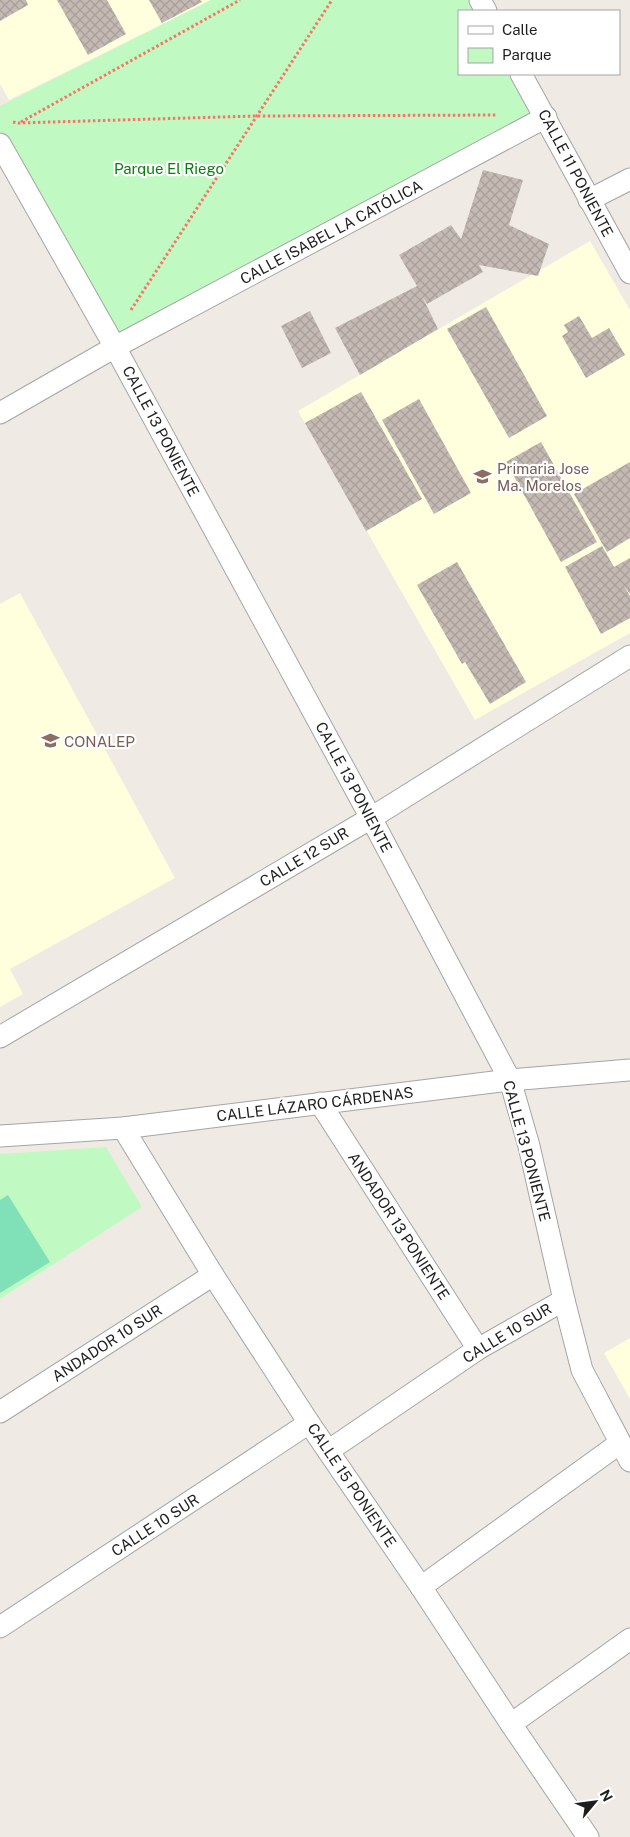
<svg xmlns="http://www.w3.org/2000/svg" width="630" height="1837" viewBox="0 0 630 1837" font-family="'Public Sans',sans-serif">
  <defs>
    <pattern id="building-cross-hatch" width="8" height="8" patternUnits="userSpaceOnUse" patternTransform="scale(1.25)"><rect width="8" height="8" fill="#c4bab3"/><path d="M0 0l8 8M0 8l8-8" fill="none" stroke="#a89f9a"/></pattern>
  </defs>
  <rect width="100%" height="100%" fill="#efebe4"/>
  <g fill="#fffedd">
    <polygon points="0,0 211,0 9,100 0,84"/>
    <polygon points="590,241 630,310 630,633 475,720 298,411"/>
    <polygon points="20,593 175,878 10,969 23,994 0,1007 0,604"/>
    <polygon points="630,1338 630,1399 604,1353"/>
  </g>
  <g fill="#c0fac2">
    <polygon points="211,0 479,0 485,11 459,11 459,74 520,74 544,117 115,347 0,143 0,106"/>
    <polygon points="106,1147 142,1207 0,1299 0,1154"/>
  </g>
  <polygon fill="#80e0b7" points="8,1195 50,1262 0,1293 0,1200"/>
  <g fill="url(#building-cross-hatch)">
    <polygon points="0,0 26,0 28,5 0,21"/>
    <polygon points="57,0 107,0 126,34 88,55"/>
    <polygon points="149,0 200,0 202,2 162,23"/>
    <polygon points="483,170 523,180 509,225 549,244 538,276 479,265 483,272 427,304 422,296 438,329 360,375 335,328 417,286 399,255 451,225 461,239"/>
    <polygon points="486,307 547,416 509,438 447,329"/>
    <polygon points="310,311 331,353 302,368 281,326"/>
    <polygon points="579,316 592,338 609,328 625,355 586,378 562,336 568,332 564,325"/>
    <polygon points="361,392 422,499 366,531 305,423"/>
    <polygon points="419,399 471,493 434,514 382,420"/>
    <polygon points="541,442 597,542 561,562 506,462"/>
    <polygon points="630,462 630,538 607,552 574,494"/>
    <polygon points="602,546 614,567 630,558 630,594 624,586 630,596 630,618 601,634 565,567"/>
    <polygon points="457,562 526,682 490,704 465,662 462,664 417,585"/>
  </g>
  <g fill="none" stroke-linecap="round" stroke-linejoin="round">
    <defs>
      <g id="street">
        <polyline points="480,0 486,11"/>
        <polyline points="521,74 630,273"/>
        <polyline points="0,144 115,347 371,818 510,1080 529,1146 564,1300 582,1370 630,1461"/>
        <polyline points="589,200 630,179"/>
        <polyline points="0,413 115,347 546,117"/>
        <polyline points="0,1037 371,818 630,656"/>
        <polyline points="320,1103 478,1349"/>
        <polyline points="123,1128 213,1275 309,1423 421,1587 511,1724 588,1837"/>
        <polyline points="0,1136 123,1128 510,1080 630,1070"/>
        <polyline points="0,1412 213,1275"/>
        <polyline points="328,1451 478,1349 564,1300"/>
        <polyline points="421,1587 620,1443"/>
        <polyline points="0,1627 309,1423"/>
        <polyline points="511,1724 630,1639"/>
      </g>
    </defs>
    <use href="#street" stroke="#a5a5a5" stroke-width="23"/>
    <g stroke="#fc7268" stroke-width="3" stroke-dasharray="2.5 2.5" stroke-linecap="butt">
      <polyline points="13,122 18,123 256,116 496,115"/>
      <polyline points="21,122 240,0"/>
      <polyline points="131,310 332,0"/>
    </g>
    <use href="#street" stroke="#fff" stroke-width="21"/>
  </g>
  <defs>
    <symbol id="school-bare" viewBox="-9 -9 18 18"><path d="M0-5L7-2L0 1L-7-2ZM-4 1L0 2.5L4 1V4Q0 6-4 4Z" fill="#8d6e63" stroke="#fff" stroke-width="2.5" paint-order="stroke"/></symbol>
  </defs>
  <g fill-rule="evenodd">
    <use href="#school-bare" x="470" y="464" width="25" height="25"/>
    <use href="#school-bare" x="38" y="728" width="25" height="25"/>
  </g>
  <g text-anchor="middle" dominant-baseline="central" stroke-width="4.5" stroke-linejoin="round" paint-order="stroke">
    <g font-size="15" fill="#0a7e0f" stroke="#fff">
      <text x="169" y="168">Parque El Riego</text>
    </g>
    <g font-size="15" fill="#1e1e1e" stroke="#fff">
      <text transform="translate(576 173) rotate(62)">CALLE 11 PONIENTE</text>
      <text transform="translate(331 232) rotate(-28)">CALLE ISABEL LA CATÓLICA</text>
      <text transform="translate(161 431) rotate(62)">CALLE 13 PONIENTE</text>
      <text transform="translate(354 787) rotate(62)">CALLE 13 PONIENTE</text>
      <text transform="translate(304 857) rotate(-31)">CALLE 12 SUR</text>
      <text transform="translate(315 1104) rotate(-7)">CALLE LÁZARO CÁRDENAS</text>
      <text transform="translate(527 1151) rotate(75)">CALLE 13 PONIENTE</text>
      <text transform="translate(399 1226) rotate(57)">ANDADOR 13 PONIENTE</text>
      <text transform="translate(507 1333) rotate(-31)">CALLE 10 SUR</text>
      <text transform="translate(107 1343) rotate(-33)">ANDADOR 10 SUR</text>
      <text transform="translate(352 1485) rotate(56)">CALLE 15 PONIENTE</text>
      <text transform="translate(155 1525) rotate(-33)">CALLE 10 SUR</text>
    </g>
    <g font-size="15" fill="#785e54" stroke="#fff" text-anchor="start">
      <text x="497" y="468">Primaria Jose<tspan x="497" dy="17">Ma. Morelos</tspan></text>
      <text x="64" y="741">CONALEP</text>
    </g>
  </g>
  <rect x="458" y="10" width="162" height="65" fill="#ffffff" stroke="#a5a5a5"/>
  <rect x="468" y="26" width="25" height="8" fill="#ffffff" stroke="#a5a5a5"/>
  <text x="502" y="35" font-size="15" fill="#1e1e1e">Calle</text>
  <rect x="468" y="48" width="25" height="15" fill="#c0fac2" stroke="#a5a5a5"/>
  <text x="502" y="60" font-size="15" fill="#1e1e1e">Parque</text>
  <g transform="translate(595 1802) rotate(61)" stroke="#ffffff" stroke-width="4" paint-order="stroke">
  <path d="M0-4L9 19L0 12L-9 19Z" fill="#1e1e1e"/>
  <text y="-8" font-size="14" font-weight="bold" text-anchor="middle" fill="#1e1e1e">N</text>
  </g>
</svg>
